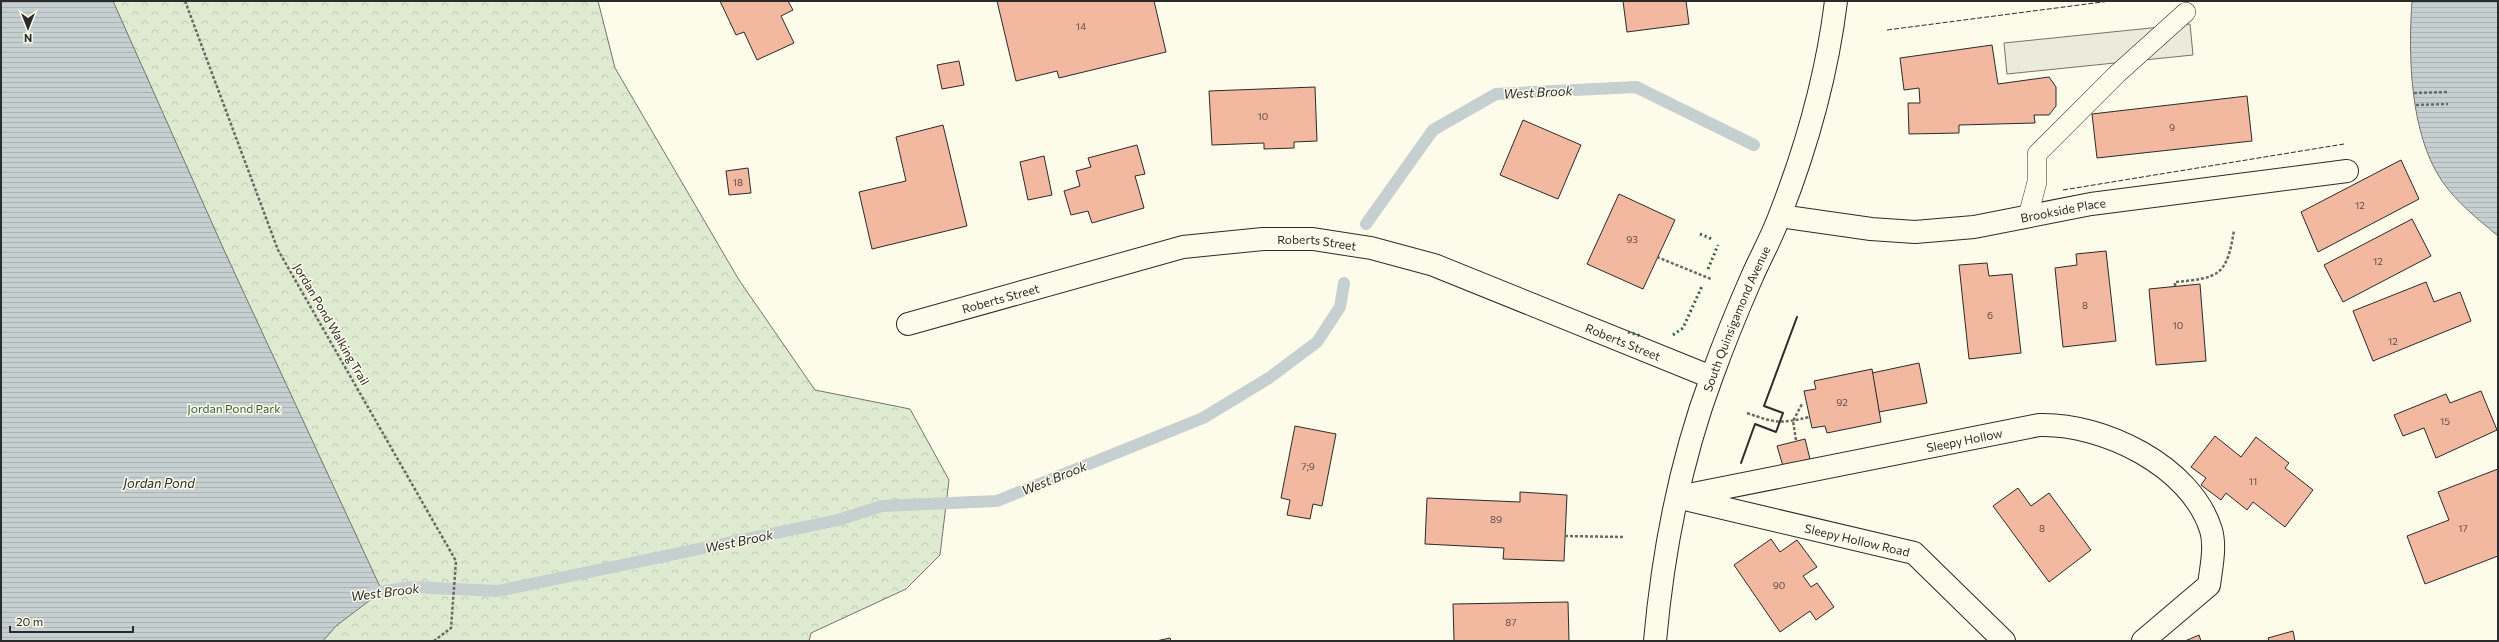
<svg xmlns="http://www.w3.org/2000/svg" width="2499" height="642" viewBox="0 0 2499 642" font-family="Commissioner,sans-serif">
  <defs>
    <pattern id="forest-crowns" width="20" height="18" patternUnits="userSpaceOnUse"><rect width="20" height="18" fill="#deebd1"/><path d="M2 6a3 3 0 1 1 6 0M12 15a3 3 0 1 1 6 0" fill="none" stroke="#bfcab4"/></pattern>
    <pattern id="water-rules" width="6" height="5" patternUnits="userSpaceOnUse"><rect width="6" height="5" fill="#c7d0d0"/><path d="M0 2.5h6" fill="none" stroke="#abb3b3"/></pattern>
  </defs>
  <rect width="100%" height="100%" fill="#fdfbea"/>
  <polygon fill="url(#forest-crowns)" stroke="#74746e" points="1,1 598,1 615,68 739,280 815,390 910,409 949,480 940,555 906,589 811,633 809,641 1,641"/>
  <polygon fill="#eceadb" stroke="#74746e" points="2190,24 2193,55 2007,74 2004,43"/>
  <g fill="url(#water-rules)" stroke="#74746e">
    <polygon points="1,1 113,1 224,250 382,591 336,626 323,641 1,641"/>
    <path d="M2412,1H2498V236C2478,219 2457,203 2442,181C2410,134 2408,56 2412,1Z"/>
  </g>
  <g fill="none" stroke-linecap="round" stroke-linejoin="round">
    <g stroke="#c7d0d0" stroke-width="12">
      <polyline points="1366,224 1433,130 1496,94 1636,87 1754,145"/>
      <polyline points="366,594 412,587 498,591 838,520 882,506 997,501 1203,418 1269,378 1317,342 1340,307 1344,283"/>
    </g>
  </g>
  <g fill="#f2b8a0" stroke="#2b2b2b">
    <polygon points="720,1 788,1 793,10 781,16 794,43 757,60 744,32 736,35"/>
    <polygon points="997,1 1154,1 1166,52 1059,78 1057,71 1016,81"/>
    <polygon points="1623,1 1686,1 1689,24 1627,32"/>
    <polygon points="1992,45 1998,84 2049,77 2056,87 2056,106 2049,115 2034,115 2035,123 1959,125 1959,133 1909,134 1908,103 1920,103 1919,88 1904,90 1900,58"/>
    <polygon points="959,61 964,85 942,89 937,65"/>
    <polygon points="1315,87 1317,141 1294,142 1294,148 1264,149 1264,143 1212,145 1209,91"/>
    <polygon points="2247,96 2252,141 2097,158 2092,114"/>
    <polygon points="1523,120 1581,145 1558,199 1500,175"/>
    <polygon points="943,125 967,226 872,249 859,192 906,181 896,137"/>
    <polygon points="1137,145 1145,174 1135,176 1144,208 1092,223 1088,211 1071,215 1064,191 1080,186 1076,171 1091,167 1088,158"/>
    <polygon points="1044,156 1052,195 1028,200 1020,162"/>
    <polygon points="2401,160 2419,199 2318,252 2301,212"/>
    <polygon points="748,168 751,193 729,195 726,171"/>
    <polygon points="1619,194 1675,220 1643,289 1587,264"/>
    <polygon points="2412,219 2431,256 2343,302 2324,265"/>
    <polygon points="2106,251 2116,341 2063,347 2055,268 2077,265 2076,254"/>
    <polygon points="1987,263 1989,276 2012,274 2021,353 1969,359 1959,265"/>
    <polygon points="2426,282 2434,302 2460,292 2471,321 2373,361 2353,311"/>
    <polygon points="2200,284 2206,361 2156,365 2149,289"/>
    <polygon points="1919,363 1927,403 1879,412 1872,373"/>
    <polygon points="1872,369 1881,422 1827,433 1825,426 1812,428 1804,391 1816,389 1814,381"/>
    <polygon points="2481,391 2497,430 2436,458 2424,428 2403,436 2394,415 2446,394 2450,403"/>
    <polygon points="1295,426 1336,434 1322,506 1313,504 1310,519 1287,515 1290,500 1281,498"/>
    <polygon points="2215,436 2241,457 2256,437 2289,463 2285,468 2313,490 2285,527 2253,502 2247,510 2226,493 2221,500 2201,485 2206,478 2191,467"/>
    <polygon points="1805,439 1810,459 1783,466 1777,446"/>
    <polygon points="2498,469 2498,556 2425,584 2407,536 2449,520 2438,492"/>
    <polygon points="2018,488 2031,506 2049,493 2091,550 2049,582 1993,506"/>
    <polygon points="1520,492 1567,495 1564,561 1503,559 1504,548 1425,544 1427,498 1520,502"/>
    <polygon points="1771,539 1780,552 1797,540 1817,567 1803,576 1811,587 1817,583 1834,607 1816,620 1810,611 1780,632 1734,565"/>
    <polygon points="1568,602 1569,641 1454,641 1453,604"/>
    <polygon points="2293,631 2295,641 2269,641 2268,638"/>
    <polygon points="2199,635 2201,641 2185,641"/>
    <polygon points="1170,638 1171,641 1156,641"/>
  </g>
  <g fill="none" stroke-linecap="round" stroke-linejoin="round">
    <defs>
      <polyline id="lane" points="2028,216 2037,182 2037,154 2117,74 2186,12"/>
      <g id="street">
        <path id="s1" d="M1780,216L1871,229L1915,232L1974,227L2091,204L2347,171"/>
        <path id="s2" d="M908,324L1183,247L1263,239H1313L1371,248L1434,265L1711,377"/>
        <path id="s3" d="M1678,497L2039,425C2103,423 2191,466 2211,530C2216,547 2211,568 2209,585L2143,641"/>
        <path id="s4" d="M1685,499L1914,553L2004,641"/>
      </g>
      <g id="secondary">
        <path id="s5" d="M1655,641C1663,552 1681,459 1712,376C1724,343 1737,311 1751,279C1760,258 1772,237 1780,215C1807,146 1827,75 1836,1"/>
      </g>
    </defs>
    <use href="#lane" stroke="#2b2b2b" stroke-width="20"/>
    <use href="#street" stroke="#2b2b2b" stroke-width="24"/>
    <use href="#secondary" stroke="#2b2b2b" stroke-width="24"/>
    <g stroke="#6a6964" stroke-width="2.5" stroke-dasharray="3 2" stroke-linecap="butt">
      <polyline points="185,1 278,250 456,561 451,628 434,641"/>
      <polyline points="2414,93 2448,92"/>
      <polyline points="2416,105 2448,104"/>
      <polyline points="1657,257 1711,279"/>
      <path d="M2175,286V282C2219,278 2227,276 2234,230"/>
      <path d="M1747,413C1775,423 1781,424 1809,417"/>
      <polyline points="1796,440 1793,421 1802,404"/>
      <polyline points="1565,536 1624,537"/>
    </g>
    <use href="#lane" stroke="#fdfbea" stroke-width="19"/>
    <use href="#street" stroke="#fdfbea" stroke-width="22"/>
    <use href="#secondary" stroke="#fdfbea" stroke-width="22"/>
    <g stroke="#34623c" stroke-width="3" stroke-dasharray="2 3" stroke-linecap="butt">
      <polyline points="1700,234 1712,239"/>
      <polyline points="1708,269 1718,245"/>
      <polyline points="1628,332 1641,336"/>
      <polyline points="1673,335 1683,328 1702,286"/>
    </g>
    <g stroke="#2b2b2b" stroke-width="1" stroke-dasharray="5 2" stroke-linecap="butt">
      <polyline points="1887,30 2110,1"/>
      <polyline points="2063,190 2344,144"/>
    </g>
    <polyline stroke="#2b2b2b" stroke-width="2" points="1741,463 1755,424 1776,432 1783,413 1764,406 1797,317"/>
  </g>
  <g text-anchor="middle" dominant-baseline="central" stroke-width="3" stroke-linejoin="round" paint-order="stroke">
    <g font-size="10" fill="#5d4e48">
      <text x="1081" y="26">14</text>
      <text x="1263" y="116">10</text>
      <text x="2172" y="127">9</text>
      <text x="738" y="182">18</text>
      <text x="2360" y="205">12</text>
      <text x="1632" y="239">93</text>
      <text x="2378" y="261">12</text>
      <text x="2085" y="305">8</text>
      <text x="1990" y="315">6</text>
      <text x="2178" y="325">10</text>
      <text x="2393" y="341">12</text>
      <text x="1842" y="402">92</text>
      <text x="2445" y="421">15</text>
      <text x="1308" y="466">7;9</text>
      <text x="2253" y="481">11</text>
      <text x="1496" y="519">89</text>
      <text x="2042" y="528">8</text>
      <text x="2463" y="528">17</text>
      <text x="1779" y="585">90</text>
      <text x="1511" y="622">87</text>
    </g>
    <g font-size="12" fill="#2b2b2b" stroke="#fdfbea">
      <text stroke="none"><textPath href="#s1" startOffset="286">Brookside Place</textPath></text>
      <text stroke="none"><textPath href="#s2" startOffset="420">Roberts Street</textPath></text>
      <text stroke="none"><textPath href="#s2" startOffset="96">Roberts Street</textPath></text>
      <text stroke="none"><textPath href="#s5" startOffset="334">South Quinsigamond Avenue</textPath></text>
      <text transform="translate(332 324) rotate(60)">Jordan Pond Walking Trail</text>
      <text stroke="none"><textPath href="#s2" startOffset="744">Roberts Street</textPath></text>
      <text stroke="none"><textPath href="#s3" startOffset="292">Sleepy Hollow</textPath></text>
      <text stroke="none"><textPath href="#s4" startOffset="177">Sleepy Hollow Road</textPath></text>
    </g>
    <g font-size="12" fill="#34623c" stroke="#fdfbea">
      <text x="234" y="408">Jordan Pond Park</text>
    </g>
    <g font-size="13" font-style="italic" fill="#2b2b2b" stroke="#fdfbea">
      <text transform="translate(1538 92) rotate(-3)">West Brook</text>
      <text transform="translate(1054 478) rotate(-22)">West Brook</text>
      <text x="159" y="483">Jordan Pond</text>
      <text transform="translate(739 541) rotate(-12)">West Brook</text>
      <text transform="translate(385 592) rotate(-7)">West Brook</text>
    </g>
  </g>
  <rect width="2499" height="642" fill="none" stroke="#2b2b2b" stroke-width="4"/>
  <g transform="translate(28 28) rotate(180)" stroke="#fdfbea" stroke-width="3" paint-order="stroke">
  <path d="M0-3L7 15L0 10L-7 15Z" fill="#2b2b2b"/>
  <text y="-6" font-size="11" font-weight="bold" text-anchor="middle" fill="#2b2b2b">N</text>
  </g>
  <path d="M10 626v6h123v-6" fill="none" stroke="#2b2b2b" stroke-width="2"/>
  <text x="16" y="626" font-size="12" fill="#2b2b2b" stroke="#fdfbea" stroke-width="3" paint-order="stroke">20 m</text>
</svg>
